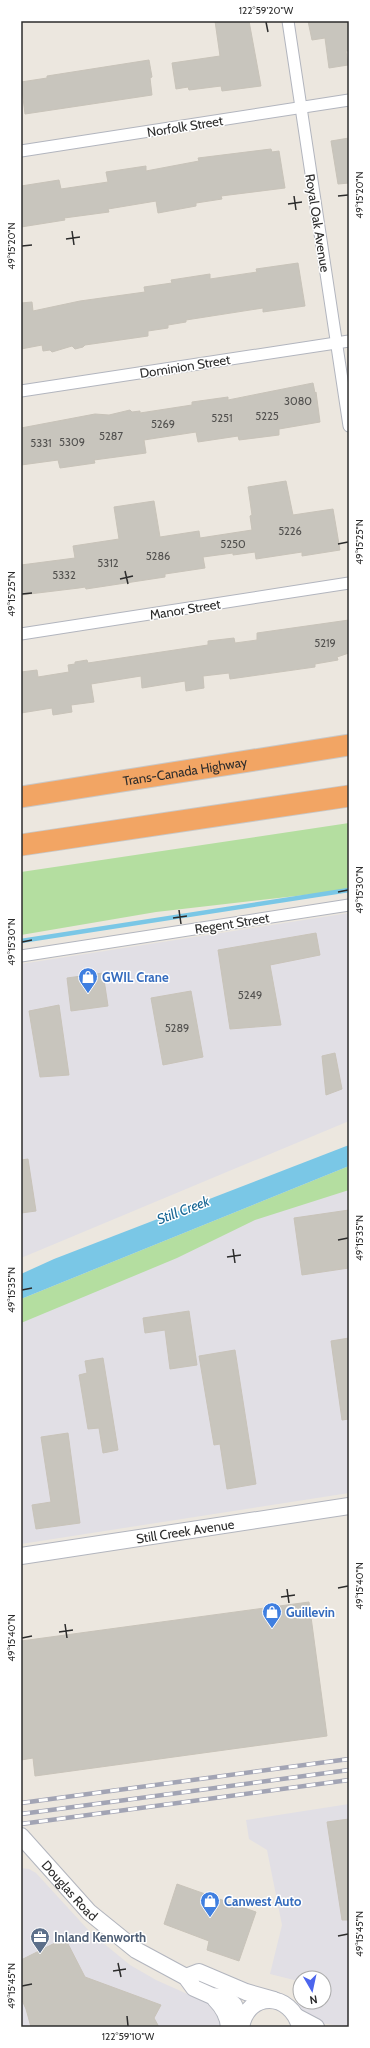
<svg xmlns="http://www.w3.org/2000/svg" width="370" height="2048" viewBox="0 0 370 2048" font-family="Cabin,sans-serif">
  <rect width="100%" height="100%" fill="#ece7df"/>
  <g fill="#e1dfe5" fill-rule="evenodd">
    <polygon points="349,913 349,1121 21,1258 21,964"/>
    <polygon points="349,1171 349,1493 21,1544 21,1308"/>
    <path d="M349,1804V2027L319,2023L300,2010L297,2005L296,1991L298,1981L270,1974L282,1925L267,1850L249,1839L246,1820ZM300,1978H324V2002H300Z"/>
    <polygon points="21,1868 29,1869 36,1873 91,1933 130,1965 156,1980 212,2005 216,2008 224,2027 21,2027"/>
  </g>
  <g fill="#b4dea0">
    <polygon points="349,823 349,890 156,912 21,935 21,872"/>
    <polygon points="349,1166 349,1190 255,1220 177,1258 21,1323 21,1299"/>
  </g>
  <polygon fill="#7ac7e6" points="349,1145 349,1166 21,1299 21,1274 54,1259"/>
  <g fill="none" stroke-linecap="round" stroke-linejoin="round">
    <polyline stroke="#7ac7e6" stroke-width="4.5" points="21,941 349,890"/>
  </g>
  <g fill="#c8c5bd" stroke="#c8c3b9">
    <polygon points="215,21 249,21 261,86 222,91 221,86 189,90 188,87 176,89 172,63 220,56"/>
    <polygon points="308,21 349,21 349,51 346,51 348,65 329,68 325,38 312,40"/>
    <polygon points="149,60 152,77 150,78 152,95 25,114 21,82 47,78 47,76"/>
    <polygon points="349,138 349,183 338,184 331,141"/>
    <polygon points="271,149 272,152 279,151 285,188 221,196 222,199 196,203 196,206 158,213 156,201 108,209 109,212 64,218 65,220 21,227 21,186 59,180 61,189 108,182 106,172 146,166 146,171 199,161 198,158"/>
    <polygon points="298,263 305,306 263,312 263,308 186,320 186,322 168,325 168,328 148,331 148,336 85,345 83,347 75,349 72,346 52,352 50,350 43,351 42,345 21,349 21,303 32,302 33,311 80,301 145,292 144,287 172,283 171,280 210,274 210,279 257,272 256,269"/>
    <polygon points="313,383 315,393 316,392 320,422 279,429 279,435 239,440 238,436 198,442 196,432 144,440 146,453 94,460 95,463 60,468 58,460 21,465 21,428 95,414 109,415 130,410 132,412 140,411 140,413 192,405 192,402 228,397 228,400"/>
    <polygon points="286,481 293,515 333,509 340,550 302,556 302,552 256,559 255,552 233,555 233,553 203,557 205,568 165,574 165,577 86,589 85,587 79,588 21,595 21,565 75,558 73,546 119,539 114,507 154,501 160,537 199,531 200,538 252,530 250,516 252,515 248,487"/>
    <polygon points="349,620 349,653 337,657 338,660 315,664 315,667 230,679 229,673 203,676 204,688 186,691 185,681 142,688 141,676 91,684 94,702 71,705 72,712 53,715 52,708 21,713 21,672 37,670 38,677 69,672 68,665 75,664 75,662 87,660 88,663 208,645 208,641 234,638 235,643 257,640 257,633"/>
    <polygon points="316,933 320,955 270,965 281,1025 230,1029 218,950"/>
    <polygon points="103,973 108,1006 71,1011 67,978"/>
    <polygon points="191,991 203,1057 163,1065 151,998"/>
    <polygon points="59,1005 69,1075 40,1077 29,1011"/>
    <polygon points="335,1053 342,1089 326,1095 322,1056"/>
    <polygon points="28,1159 36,1211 21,1213 21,1160"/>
    <polygon points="349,1210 349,1268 302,1275 294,1218"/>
    <polygon points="189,1311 197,1365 170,1369 165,1330 145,1333 143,1318"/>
    <polygon points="349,1338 349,1419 342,1420 331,1341"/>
    <polygon points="235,1350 256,1484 227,1489 220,1444 214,1445 199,1356"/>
    <polygon points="103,1358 118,1450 103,1453 99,1428 88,1429 79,1375 87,1373 85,1361"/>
    <polygon points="68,1433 80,1523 36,1529 32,1505 51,1502 41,1437"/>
    <polygon points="309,1602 327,1736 35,1776 33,1758 21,1760 21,1641"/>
    <polygon points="349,1819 349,1920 342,1920 327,1822"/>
    <polygon points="177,1884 256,1912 239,1961 207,1950 209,1941 164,1924"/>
    <polygon points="65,1938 85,1977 161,2005 154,2018 159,2027 31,2027 26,2009 21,1998 21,1960"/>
  </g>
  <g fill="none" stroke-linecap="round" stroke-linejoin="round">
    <defs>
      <g id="street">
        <polyline points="288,21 349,426"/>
        <polyline points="21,151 349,100"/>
        <polyline points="21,391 349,341"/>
        <polyline points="21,634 349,583"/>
        <polyline points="21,956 349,905"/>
      </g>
      <g id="secondary">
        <path id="s1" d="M21,1556L349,1506"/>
        <path id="s2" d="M21,1836L89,1912L136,1950L186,1977L194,1988L212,1996L227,1998L234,2005L242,2022"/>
        <polyline points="186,1977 199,1972 246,1992 274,2000"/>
        <path d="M215,1999C223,2007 228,2015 229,2027"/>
        <polyline points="297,2017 316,2027"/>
        <path d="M241,2027C248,1990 291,1992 300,2027"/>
      </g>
      <g id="highway">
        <path id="s3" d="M21,797L349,745"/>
        <polyline points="21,845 349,796"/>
      </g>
    </defs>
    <use href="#street" stroke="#b2b5be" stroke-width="13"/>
    <use href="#secondary" stroke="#b2b5be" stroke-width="18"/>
    <use href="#highway" stroke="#c8c8c8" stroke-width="23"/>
    <use href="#street" stroke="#fff" stroke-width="11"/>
    <use href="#secondary" stroke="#fff" stroke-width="16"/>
    <use href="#highway" stroke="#f2a564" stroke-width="21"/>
    <defs>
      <g id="rail">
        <polyline points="21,1803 349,1759"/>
        <polyline points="21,1814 349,1770"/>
        <polyline points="21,1824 349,1780"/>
      </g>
    </defs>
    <use href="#rail" stroke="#a2a4b4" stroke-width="4.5"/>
    <use href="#rail" stroke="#fff" stroke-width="3" stroke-dasharray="9" stroke-linecap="butt"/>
  </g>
  <path fill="none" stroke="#2c2c2c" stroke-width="1.5" d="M266,22L268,32M294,196L296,210M338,196L348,195M288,204L302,202M72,231L74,245M66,239L80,237M22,246L32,245M338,544L348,542M125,571L128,584M120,579L133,576M22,594L32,593M338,892L348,890M179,910L181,924M173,918L187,916M22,942L32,940M338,1240L348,1238M233,1249L235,1263M227,1257L241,1255M22,1290L32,1288M338,1588L348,1586M287,1589L289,1603M281,1597L295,1595M65,1624L67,1638M59,1632L73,1630M22,1638L32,1636M338,1936L348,1934M118,1963L121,1977M113,1971L126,1969M22,1986L32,1984M127,2016L128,2026"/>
  <defs>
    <symbol id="shop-pin" viewBox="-11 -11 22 30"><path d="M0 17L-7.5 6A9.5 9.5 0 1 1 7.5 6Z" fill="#3f7fe0" stroke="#fff"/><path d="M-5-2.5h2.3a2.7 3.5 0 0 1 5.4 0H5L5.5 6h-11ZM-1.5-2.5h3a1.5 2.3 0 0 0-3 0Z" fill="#fff"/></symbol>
    <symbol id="office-pin" viewBox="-11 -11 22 30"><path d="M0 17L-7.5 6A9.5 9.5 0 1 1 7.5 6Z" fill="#5c6f8a" stroke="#fff"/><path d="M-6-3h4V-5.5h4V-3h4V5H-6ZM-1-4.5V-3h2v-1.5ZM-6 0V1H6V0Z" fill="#fff"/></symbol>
  </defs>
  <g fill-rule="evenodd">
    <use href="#shop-pin" x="77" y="966" width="22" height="30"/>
    <use href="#shop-pin" x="261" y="1601" width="22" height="30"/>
    <use href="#shop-pin" x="199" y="1890" width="22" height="30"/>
    <use href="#office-pin" x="29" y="1926" width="22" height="30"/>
  </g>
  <g text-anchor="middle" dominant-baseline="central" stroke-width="3" stroke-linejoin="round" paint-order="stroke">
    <g font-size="11" fill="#535250">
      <text x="298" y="401">3080</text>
      <text x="267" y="416">5225</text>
      <text x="222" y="418">5251</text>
      <text x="163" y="424">5269</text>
      <text x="111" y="436">5287</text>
      <text x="72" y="442">5309</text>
      <text x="41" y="443">5331</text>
      <text x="290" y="531">5226</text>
      <text x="233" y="544">5250</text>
      <text x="158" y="556">5286</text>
      <text x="108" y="563">5312</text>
      <text x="64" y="575">5332</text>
      <text x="325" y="643">5219</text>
      <text x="250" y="995">5249</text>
      <text x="177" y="1028">5289</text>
    </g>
    <g font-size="13" fill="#2c2c2c" stroke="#fff">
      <text transform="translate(185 126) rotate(-9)">Norfolk Street</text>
      <text transform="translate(318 223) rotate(81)">Royal Oak Avenue</text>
      <text transform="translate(185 366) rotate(-9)">Dominion Street</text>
      <text transform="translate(185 609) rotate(-9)">Manor Street</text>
      <text stroke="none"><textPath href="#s3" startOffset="166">Trans-Canada Highway</textPath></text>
      <text transform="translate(232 923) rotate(-9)">Regent Street</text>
      <text stroke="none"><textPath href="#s1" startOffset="166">Still Creek Avenue</textPath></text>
      <text stroke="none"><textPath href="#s2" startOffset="73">Douglas Road</textPath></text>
    </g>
    <g font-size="13" font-weight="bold" fill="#366cbe" stroke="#fff" text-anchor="start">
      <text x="102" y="977">GWIL Crane</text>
      <text x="286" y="1612">Guillevin</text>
      <text x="224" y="1901">Canwest Auto</text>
    </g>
    <g font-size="13" font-weight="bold" fill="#4e5e75" stroke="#fff" text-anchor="start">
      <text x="54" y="1937">Inland Kenworth</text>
    </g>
    <g font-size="14" font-style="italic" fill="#186694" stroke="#fff">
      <text transform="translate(183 1210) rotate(-21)">Still Creek</text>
    </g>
  </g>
  <rect width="370" height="2048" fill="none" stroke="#ffffff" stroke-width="44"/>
  <g transform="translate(312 1990) rotate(171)"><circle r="19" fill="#ffffff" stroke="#ababab"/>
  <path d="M0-3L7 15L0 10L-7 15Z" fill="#4c65ed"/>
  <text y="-6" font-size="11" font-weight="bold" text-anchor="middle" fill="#2c2c2c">N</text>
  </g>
  <rect x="22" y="22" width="326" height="2004" fill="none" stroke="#2c2c2c" stroke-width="1.5"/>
  <g font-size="10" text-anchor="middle" fill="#2c2c2c">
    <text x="266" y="14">122°59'20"W</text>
    <text transform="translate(359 195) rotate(-90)" y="4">49°15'20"N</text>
    <text transform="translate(11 246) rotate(-90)" y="4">49°15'20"N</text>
    <text transform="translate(359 542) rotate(-90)" y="4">49°15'25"N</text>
    <text transform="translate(11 594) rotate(-90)" y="4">49°15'25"N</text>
    <text transform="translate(359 890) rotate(-90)" y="4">49°15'30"N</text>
    <text transform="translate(11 942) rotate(-90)" y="4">49°15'30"N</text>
    <text transform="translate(359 1238) rotate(-90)" y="4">49°15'35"N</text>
    <text transform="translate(11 1290) rotate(-90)" y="4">49°15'35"N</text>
    <text transform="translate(359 1586) rotate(-90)" y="4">49°15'40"N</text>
    <text transform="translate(11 1638) rotate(-90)" y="4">49°15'40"N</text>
    <text transform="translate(359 1934) rotate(-90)" y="4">49°15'45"N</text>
    <text transform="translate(11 1986) rotate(-90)" y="4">49°15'45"N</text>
    <text x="128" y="2040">122°59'10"W</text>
  </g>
</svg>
